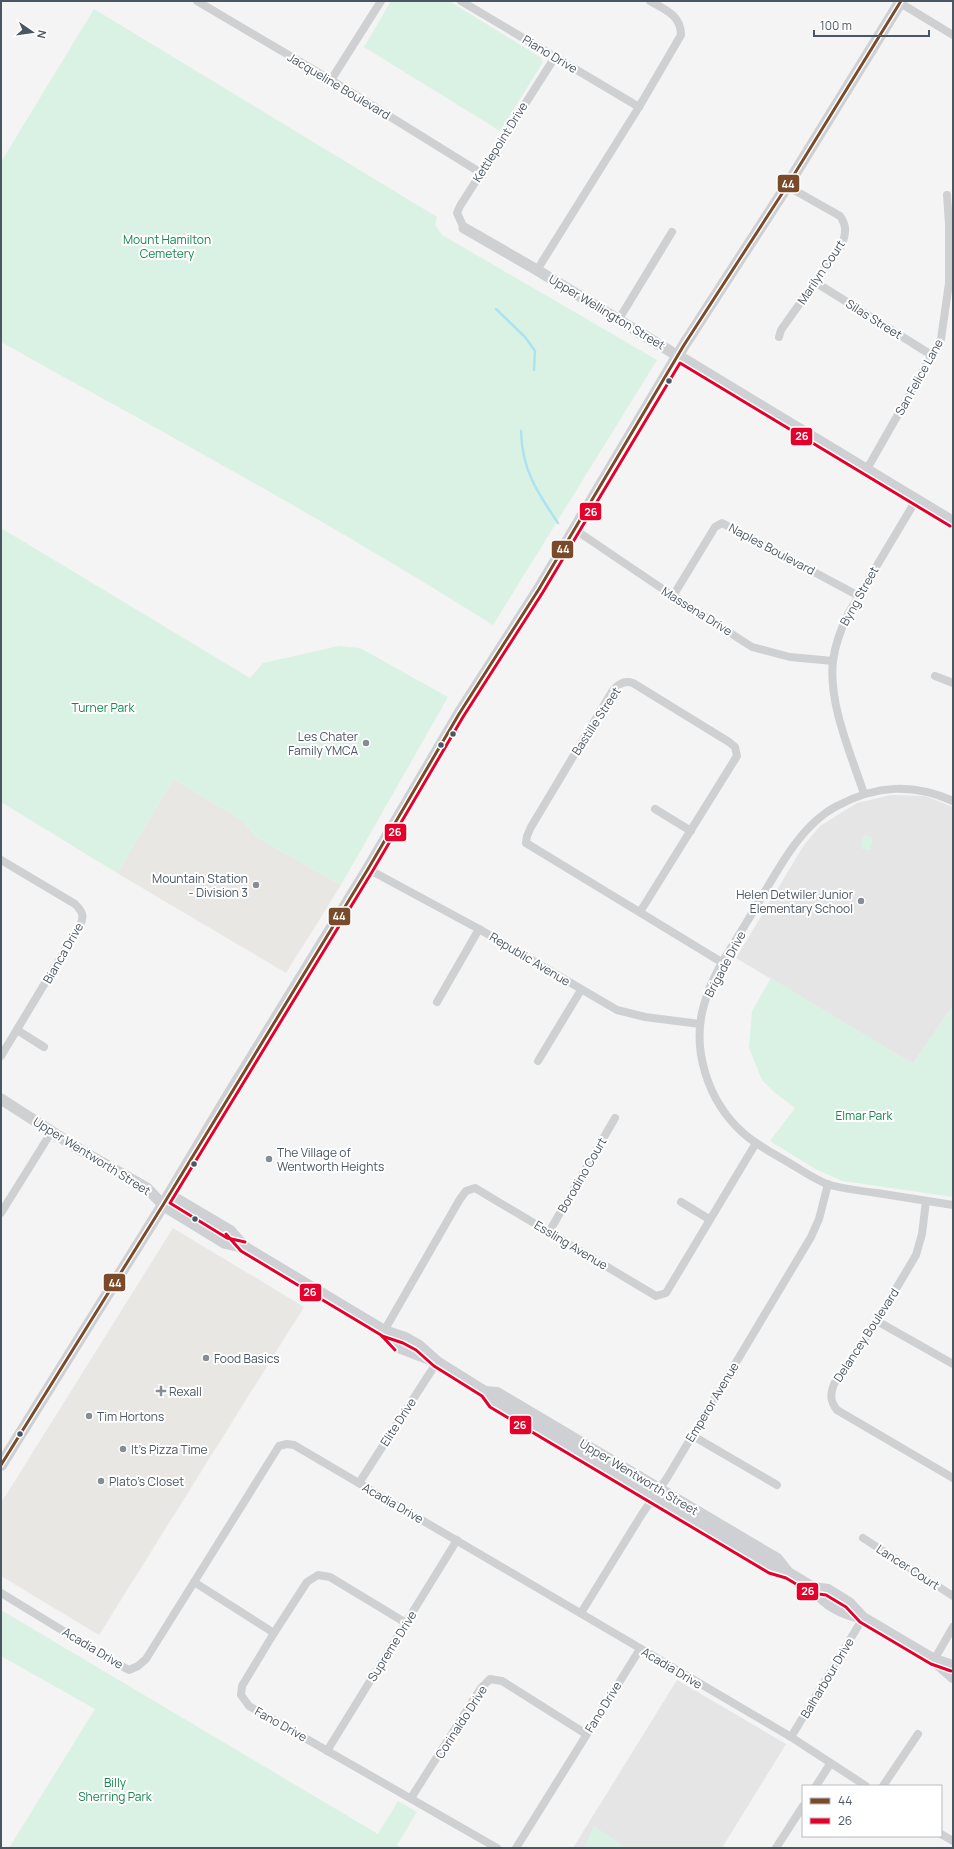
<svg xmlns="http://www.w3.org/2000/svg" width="954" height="1849" viewBox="0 0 954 1849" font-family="Manrope,sans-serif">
  <rect width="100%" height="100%" fill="#f4f4f4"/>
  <g fill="#e8e7e3">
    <polygon points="174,779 243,821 255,836 341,885 286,973 117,873"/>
    <polygon points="173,1228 304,1307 99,1635 1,1576 1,1503"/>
  </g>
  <g fill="#e6e5e6">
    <polygon points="891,795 925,796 953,807 953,1005 913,1064 736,958 804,845 820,826 857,803"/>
    <polygon points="677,1680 786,1744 722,1848 573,1848"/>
  </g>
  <g fill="#d9f2e3">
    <polygon points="391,1 449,1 540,57 543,62 500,131 364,47"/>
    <path d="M94,9L437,217L435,225L442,235L657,360L493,625C333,524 166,434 1,342V162Z"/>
    <polygon points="1,528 250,678 263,663 339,646 360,648 448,697 341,885 255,836 243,821 174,779 117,873 1,802"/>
    <polygon points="865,835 873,838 870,850 862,849 861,847 863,836"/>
    <polygon points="771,978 913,1064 953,1005 953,1197 843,1181 817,1170 770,1141 795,1108 775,1093 762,1080 749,1048 752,1011"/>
    <polygon points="1,1610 378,1834 398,1801 417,1812 397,1845 401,1848 9,1848 95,1709 1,1656"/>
    <polygon points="594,1826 627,1848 584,1848"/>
  </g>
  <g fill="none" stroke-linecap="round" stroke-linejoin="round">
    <g stroke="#aee2f0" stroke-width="2.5">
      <polyline points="496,309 525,337 535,351 534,370"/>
      <path d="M521,431C522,470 537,492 558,523"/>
    </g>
    <g stroke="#ced0d2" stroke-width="8">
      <polyline points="197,1 331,80 481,173"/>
      <polyline points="461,1 639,107"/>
      <polyline points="897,1 953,35"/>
      <polyline points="331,80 381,1"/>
      <polyline points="464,228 457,213 460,206 555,57"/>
      <path d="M537,270L639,107L681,35C681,15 665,10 650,1"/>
      <polyline points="815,282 933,356"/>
      <polyline points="619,319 672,232"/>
      <path d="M779,337L781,330L842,244C846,233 847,226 840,216L787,186"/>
      <polyline points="867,469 941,339 949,283 949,224 947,195"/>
      <polyline points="574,529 673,596 752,647 790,657 833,661"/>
      <polyline points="673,596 715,527 722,523 857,595"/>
      <polyline points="935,676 953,683"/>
      <path d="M864,794C851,754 828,703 833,661C835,644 841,629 848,614L916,500"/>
      <path d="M953,801C913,783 876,785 837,806C796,827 772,882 748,920C732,947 712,974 704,1005C691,1049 708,1101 742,1132C756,1145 774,1154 791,1164C803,1171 817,1181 830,1185C845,1189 861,1191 877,1193C902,1197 928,1201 953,1205"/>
      <polyline points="655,809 691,831"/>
      <path d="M1,860L75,904C82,911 85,916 80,925L1,1056"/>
      <polyline points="368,869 479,929 617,1010 645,1017 700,1024"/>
      <path d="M640,912L737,756L735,747L729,742L633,683C625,680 619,683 613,690L531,827L527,836L526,843L723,963"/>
      <polyline points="437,1002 479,929"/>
      <polyline points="17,1030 44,1047"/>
      <polyline points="538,1061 581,990"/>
      <path d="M926,1201L922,1234L916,1255L877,1321L834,1384C830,1395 830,1401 837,1410L953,1478"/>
      <polyline points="681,1202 709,1219"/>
      <polyline points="1,1213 52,1131"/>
      <polyline points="549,1232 615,1118"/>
      <polyline points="877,1321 953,1364"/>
      <polyline points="384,1331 460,1199 466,1191 475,1188 656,1296 666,1293 756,1143"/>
      <polyline points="693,1436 777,1485"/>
      <polyline points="359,1483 437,1362"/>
      <polyline points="863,1538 953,1596"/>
      <polyline points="194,1582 274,1633"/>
      <polyline points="1,1593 114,1662 129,1670 138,1666 146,1659 279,1446 287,1444 294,1445 791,1737 866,1786"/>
      <polyline points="581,1613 642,1514 667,1478 811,1237 819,1219 828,1184"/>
      <polyline points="406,1623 330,1577 318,1575 307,1582 274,1633 242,1686 241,1695 249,1706 497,1848"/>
      <polyline points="934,1660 953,1627"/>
      <polyline points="791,1737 863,1618"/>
      <polyline points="327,1751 457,1540"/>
      <polyline points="816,1786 830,1764"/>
      <polyline points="883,1786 918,1734"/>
      <polyline points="411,1798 481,1688 490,1679 502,1681 586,1734"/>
      <polyline points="941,1834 953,1841"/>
      <polyline points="516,1848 640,1649"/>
      <polyline points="776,1848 803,1806"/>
    </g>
    <g stroke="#ced0d2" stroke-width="11">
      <polyline points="464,228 537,270 678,356"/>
      <polyline points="1,1099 82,1151 147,1188 163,1205"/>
    </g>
    <g stroke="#ced0d4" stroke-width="12">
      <polyline points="678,356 953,522"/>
      <polyline points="169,1195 230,1231 244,1247 384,1331 401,1348 432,1360"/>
      <polyline points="163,1205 225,1243 244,1247"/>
      <polyline points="384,1331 405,1338 419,1346 437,1362 485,1392 493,1403 772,1569 788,1573 813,1588 828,1590 849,1603 863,1618 934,1660 953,1666"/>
      <polyline points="485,1392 497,1393 777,1559 788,1573"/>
      <polyline points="1,1465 163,1205 228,1096 368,869 459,714 539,589 684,345 787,186 901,1"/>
      <path d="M813,1588C827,1606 842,1613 863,1618"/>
      <polyline points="936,1662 953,1677"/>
    </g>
    <defs>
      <polyline id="bus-1" points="1,1465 163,1205 368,869 459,714 539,589 684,345 787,186 901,1"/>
      <g id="bus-2">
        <polyline points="226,1234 241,1251 381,1335 395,1350"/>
        <polyline points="245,1242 227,1238 170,1203 372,872 463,717 543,592 680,363 950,526"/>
        <polyline points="382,1336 403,1343 416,1350 434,1366 482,1396 490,1407 769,1573 786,1578 811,1593 826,1595 846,1607 860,1622 931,1664 951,1671"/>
      </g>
    </defs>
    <use href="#bus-1" stroke="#fff" stroke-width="6"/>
    <use href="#bus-2" stroke="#fff" stroke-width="6"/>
    <use href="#bus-1" stroke="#7a4b2a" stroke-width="3"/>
    <use href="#bus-2" stroke="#e4002b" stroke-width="3"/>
  </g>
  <g fill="#4a5661" stroke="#fff" stroke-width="1.5">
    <circle cx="669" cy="381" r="3.5"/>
    <circle cx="453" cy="734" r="3.5"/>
    <circle cx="441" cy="745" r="3.5"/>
    <circle cx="194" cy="1164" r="3.5"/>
    <circle cx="195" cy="1219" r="3.5"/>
    <circle cx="20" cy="1434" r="3.5"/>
  </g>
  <g fill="#868d94" stroke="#fff" stroke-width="1.5">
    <circle cx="366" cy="743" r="4"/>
    <circle cx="256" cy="885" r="4"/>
    <circle cx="861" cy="901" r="4"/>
    <circle cx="269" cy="1159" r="4"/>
    <circle cx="206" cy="1358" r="4"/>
    <path d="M159 1385h4v4h4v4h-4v4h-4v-4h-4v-4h4z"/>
    <circle cx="89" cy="1416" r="4"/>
    <circle cx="123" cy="1449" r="4"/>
    <circle cx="101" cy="1481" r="4"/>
  </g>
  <g text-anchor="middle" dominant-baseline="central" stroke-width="4" stroke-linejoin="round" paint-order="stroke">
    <g font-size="12" fill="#4a5661" stroke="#fff">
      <text transform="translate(550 54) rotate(31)">Piano Drive</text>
      <text transform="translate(339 86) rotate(31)">Jacqueline Boulevard</text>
      <text transform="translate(500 142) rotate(-58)">Kettlepoint Drive</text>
      <text transform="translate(821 272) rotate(-56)">Marilyn Court</text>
      <text transform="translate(607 312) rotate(31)">Upper Wellington Street</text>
      <text transform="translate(874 319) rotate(32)">Silas Street</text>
      <text transform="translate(919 377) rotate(-61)">San Felice Lane</text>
      <text transform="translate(772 549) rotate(28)">Naples Boulevard</text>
      <text transform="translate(859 596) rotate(-61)">Byng Street</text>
      <text transform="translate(697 611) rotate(32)">Massena Drive</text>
      <text transform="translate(596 721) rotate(-57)">Bastille Street</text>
      <text transform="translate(63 953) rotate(-60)">Bianca Drive</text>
      <text transform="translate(530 959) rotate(31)">Republic Avenue</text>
      <text transform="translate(725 964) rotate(-62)">Brigade Drive</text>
      <text transform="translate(92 1156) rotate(32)">Upper Wentworth Street</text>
      <text transform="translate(582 1175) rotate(-60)">Borodino Court</text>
      <text transform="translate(571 1245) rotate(31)">Essling Avenue</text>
      <text transform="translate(866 1335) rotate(-57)">Delancey Boulevard</text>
      <text transform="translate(712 1402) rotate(-59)">Emperor Avenue</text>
      <text transform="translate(398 1422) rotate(-57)">Elite Drive</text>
      <text transform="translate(639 1477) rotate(31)">Upper Wentworth Street</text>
      <text transform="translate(393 1503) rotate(30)">Acadia Drive</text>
      <text transform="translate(908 1567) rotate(33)">Lancer Court</text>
      <text transform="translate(392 1646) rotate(-58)">Supreme Drive</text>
      <text transform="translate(93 1648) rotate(31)">Acadia Drive</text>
      <text transform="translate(672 1668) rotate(31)">Acadia Drive</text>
      <text transform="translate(827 1678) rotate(-59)">Balharbour Drive</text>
      <text transform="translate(603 1707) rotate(-58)">Fano Drive</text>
      <text transform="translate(461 1722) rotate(-57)">Corinaldo Drive</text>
      <text transform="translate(281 1724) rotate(29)">Fano Drive</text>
    </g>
    <g font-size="12" fill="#17864f" stroke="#fff">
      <text x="167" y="239">Mount Hamilton<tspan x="167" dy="14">Cemetery</tspan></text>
      <text x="103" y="707">Turner Park</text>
      <text x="864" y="1115">Elmar Park</text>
      <text x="115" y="1782">Billy<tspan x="115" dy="14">Sherring Park</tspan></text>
    </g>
    <g font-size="12" fill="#4a5661" stroke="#fff" text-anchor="start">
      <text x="358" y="736" text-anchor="end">Les Chater<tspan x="358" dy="14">Family YMCA</tspan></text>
      <text x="248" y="878" text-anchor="end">Mountain Station<tspan x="248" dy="14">- Division 3</tspan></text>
      <text x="853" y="894" text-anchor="end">Helen Detwiler Junior<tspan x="853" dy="14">Elementary School</tspan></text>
      <text x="277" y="1152">The Village of<tspan x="277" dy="14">Wentworth Heights</tspan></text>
      <text x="214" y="1358">Food Basics</text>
      <text x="169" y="1391">Rexall</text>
      <text x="97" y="1416">Tim Hortons</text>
      <text x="131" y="1449">It's Pizza Time</text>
      <text x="109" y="1481">Plato's Closet</text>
    </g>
  </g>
  <g stroke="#fff" stroke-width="1.5">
    <rect x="777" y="174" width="23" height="19" rx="4" fill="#7a4b2a"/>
    <rect x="790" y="427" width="23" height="19" rx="4" fill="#e4002b"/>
    <rect x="579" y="502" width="23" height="19" rx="4" fill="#e4002b"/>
    <rect x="551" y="540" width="23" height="19" rx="4" fill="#7a4b2a"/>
    <rect x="384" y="823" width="23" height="19" rx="4" fill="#e4002b"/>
    <rect x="328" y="907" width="23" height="19" rx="4" fill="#7a4b2a"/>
    <rect x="103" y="1273" width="23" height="19" rx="4" fill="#7a4b2a"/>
    <rect x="299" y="1283" width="23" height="19" rx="4" fill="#e4002b"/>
    <rect x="509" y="1415" width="23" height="20" rx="4" fill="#e4002b"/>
    <rect x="796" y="1582" width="23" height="19" rx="4" fill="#e4002b"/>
  </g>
  <g font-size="11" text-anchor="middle" font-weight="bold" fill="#fff">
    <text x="788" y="188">44</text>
    <text x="802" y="440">26</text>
    <text x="591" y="516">26</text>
    <text x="563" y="553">44</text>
    <text x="395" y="836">26</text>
    <text x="339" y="920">44</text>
    <text x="115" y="1287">44</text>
    <text x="310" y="1296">26</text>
    <text x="520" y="1429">26</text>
    <text x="808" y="1595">26</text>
  </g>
  <rect width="954" height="1849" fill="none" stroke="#4a5661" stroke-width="4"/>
  <rect x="802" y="1785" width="140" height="52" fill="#ffffff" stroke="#b7bbc0"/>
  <rect x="810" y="1798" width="20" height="6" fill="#7a4b2a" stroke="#b7bbc0"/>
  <text x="838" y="1805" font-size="12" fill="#4a5661">44</text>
  <rect x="810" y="1818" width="20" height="6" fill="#e4002b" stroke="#b7bbc0"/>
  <text x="838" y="1825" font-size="12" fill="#4a5661">26</text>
  <g transform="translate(32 32) rotate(103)" stroke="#ffffff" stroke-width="3" paint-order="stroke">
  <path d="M0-3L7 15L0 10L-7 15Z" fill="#4a5661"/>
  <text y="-6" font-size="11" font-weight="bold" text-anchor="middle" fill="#4a5661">N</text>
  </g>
  <path d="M814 30v6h115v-6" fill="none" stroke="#4a5661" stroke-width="2"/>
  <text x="820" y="30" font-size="12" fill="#4a5661" stroke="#ffffff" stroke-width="3" paint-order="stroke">100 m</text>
</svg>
